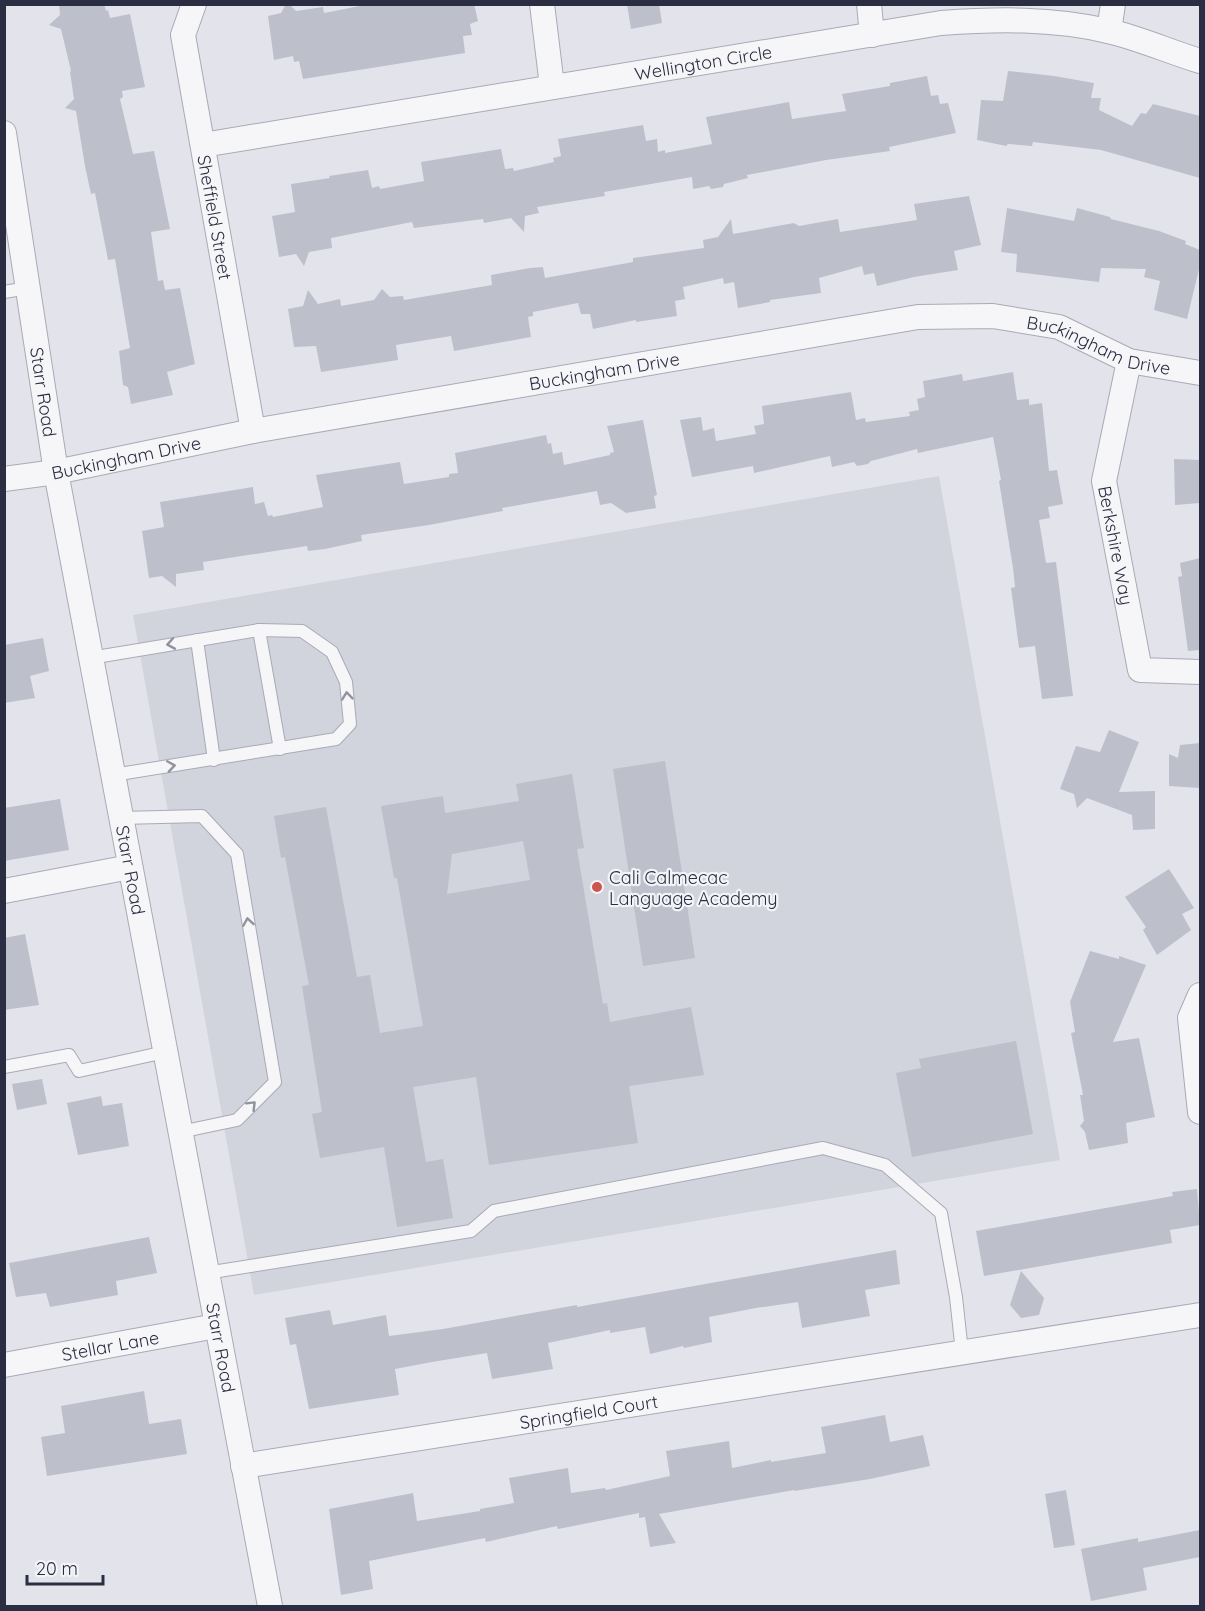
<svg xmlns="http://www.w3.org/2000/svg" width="1205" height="1611" viewBox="0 0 1205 1611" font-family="Quicksand,sans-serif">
  <rect width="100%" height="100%" fill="#e3e4eb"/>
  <polygon fill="#d1d3dd" points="939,476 1060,1160 254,1295 133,615"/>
  <g fill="#bdbfcb" fill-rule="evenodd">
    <polygon points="59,4 104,4 106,11 108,10 110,18 130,14 145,87 122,91 123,97 120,99 133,154 154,151 170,229 151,232 158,281 163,280 165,290 180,288 195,364 167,372 173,395 131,404 128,387 123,385 119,351 130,348 115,259 108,260 95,193 91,194 85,166 76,111 65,108 74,99 70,72 71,71 61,29 49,25 60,15"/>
    <polygon points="286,4 289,4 296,11 323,7 324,13 370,4 474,4 478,21 470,24 472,35 463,36 465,53 303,79 299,61 294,62 293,56 274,60 268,16 281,13"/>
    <polygon points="627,4 659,4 662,23 631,29"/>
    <polygon points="1008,71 1054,76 1094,83 1091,98 1101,98 1099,110 1132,126 1141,113 1146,114 1153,104 1200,116 1200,178 1101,150 1033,142 1032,146 1008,144 1006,146 977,140 981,100 1003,101"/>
    <polygon points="927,76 931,96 938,95 940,104 948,103 956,133 889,147 890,151 826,160 747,175 748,178 724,184 723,187 711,189 709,186 693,189 692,177 604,192 605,196 537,207 539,213 525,216 524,232 511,218 484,223 483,219 414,228 412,222 331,238 332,248 309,252 304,266 296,254 279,257 272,216 295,212 291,184 330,178 329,176 368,170 372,188 379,186 380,189 424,181 421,162 501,149 505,169 513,168 514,171 554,162 553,158 561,156 558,139 643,125 646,141 657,139 658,152 665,150 665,153 712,144 706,117 789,102 792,119 846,111 842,94 890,86 890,83"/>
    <polygon points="969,196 981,245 954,251 958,270 914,277 877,286 874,273 864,275 862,266 819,278 821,293 770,300 770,302 738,308 734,282 724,284 723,278 683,287 685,299 675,301 677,316 636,322 636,320 593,329 590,314 581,314 578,303 533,312 533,316 528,317 531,337 454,351 451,336 396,345 398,360 321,372 316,346 294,347 288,309 303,306 308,290 318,304 340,299 341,306 374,300 382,289 390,297 403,296 404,300 492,285 491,275 530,268 543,267 545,278 633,262 633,258 704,248 703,240 718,237 731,219 733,234 794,223 799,226 838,219 840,232 917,220 914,204"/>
    <polygon points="1007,208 1074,221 1077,208 1110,217 1111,219 1159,231 1186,241 1185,244 1200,250 1200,265 1187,319 1154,310 1160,281 1144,277 1146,269 1101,268 1099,282 1016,272 1017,254 1001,252"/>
    <polygon points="1013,372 1017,400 1029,399 1029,405 1042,403 1049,471 1057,470 1063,504 1048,507 1050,518 1039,520 1046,563 1056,562 1073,696 1042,699 1035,646 1019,648 1011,588 1015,587 1013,568 999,481 1001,480 993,437 918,453 917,449 871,461 868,464 857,466 854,462 832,467 830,456 754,473 753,466 692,477 680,420 701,417 703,431 714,428 716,441 756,434 754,426 764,424 762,406 851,392 856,420 865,418 866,422 910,416 909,412 919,410 917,399 925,397 923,381 962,374 963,381"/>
    <polygon points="643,420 657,495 654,496 656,508 626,513 611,503 600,505 597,491 502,508 503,511 429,525 361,535 362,541 325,549 308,551 307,546 203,562 204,570 176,574 176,587 162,576 149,578 142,531 164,527 160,502 253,487 255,504 264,502 268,516 272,515 273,517 323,507 316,475 400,462 404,484 449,477 449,474 458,473 455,453 546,435 548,444 551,443 553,454 562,452 564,465 610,455 610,453 614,452 607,426"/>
    <polygon points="1174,459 1200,460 1200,503 1175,505"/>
    <polygon points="1200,558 1200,650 1188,651 1178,577 1182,576 1180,563"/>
    <polygon points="43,638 49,671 30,676 35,698 4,703 4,645"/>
    <polygon points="1109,730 1139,742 1119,792 1155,791 1155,829 1133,830 1132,815 1087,798 1077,808 1074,794 1060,789 1076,746 1100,752"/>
    <polygon points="1200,743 1200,788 1169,786 1169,754 1178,758 1180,745"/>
    <polygon points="665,761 695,958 643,966 613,769"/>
    <path d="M572,774L584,848L577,849L603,1004L607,1003L610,1022L691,1007L704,1075L629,1086L638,1143L489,1165L476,1077L413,1087L426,1162L443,1159L453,1218L397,1227L384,1147L320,1158L312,1114L322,1112L302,986L309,985L285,857L281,858L274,816L326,807L357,977L370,975L380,1033L423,1026L397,878H394L381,806L443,796L445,813L519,801L516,784ZM523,841L530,880L447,894L452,854Z"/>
    <polygon points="60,799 69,850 4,861 4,808"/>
    <polygon points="1169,869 1194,908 1182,914 1191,930 1157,955 1143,930 1146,927 1125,897"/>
    <polygon points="25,934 39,1005 4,1010 4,938"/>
    <polygon points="1090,951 1119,959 1119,956 1146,965 1113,1042 1139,1038 1155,1117 1126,1123 1128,1143 1089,1150 1085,1132 1080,1126 1084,1121 1080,1095 1083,1095 1071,1033 1075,1032 1070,1002"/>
    <polygon points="1016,1041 1033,1134 912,1157 896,1073 921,1068 919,1059"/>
    <polygon points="42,1079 47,1104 17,1110 12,1084"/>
    <polygon points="101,1096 103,1106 122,1103 129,1146 78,1155 67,1103"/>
    <polygon points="1197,1189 1200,1225 1170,1230 1172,1243 984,1276 976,1231 1173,1196 1172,1192"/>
    <polygon points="149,1237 157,1273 116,1281 118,1295 50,1307 46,1293 16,1297 9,1263"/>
    <polygon points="896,1250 900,1284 865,1290 870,1316 802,1328 798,1302 756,1308 709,1317 712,1342 684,1348 683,1346 650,1354 645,1327 610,1333 610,1330 548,1343 553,1369 492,1379 487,1353 432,1362 395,1369 399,1395 309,1409 296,1344 290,1345 285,1318 330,1310 333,1325 386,1315 389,1336 443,1329 577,1305 577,1307"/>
    <polygon points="1021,1271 1044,1298 1039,1315 1021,1318 1010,1305"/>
    <polygon points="144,1391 149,1424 181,1419 187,1454 47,1476 41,1437 65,1433 61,1406"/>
    <polygon points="885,1415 890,1442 923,1435 930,1466 870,1479 794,1491 794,1490 659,1514 676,1543 650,1547 645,1517 639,1518 639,1513 558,1529 557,1526 486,1542 485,1538 369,1561 373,1589 341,1595 329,1509 413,1493 417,1521 480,1511 480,1509 514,1503 509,1478 568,1468 571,1493 605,1488 606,1490 670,1476 666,1451 729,1441 732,1468 771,1460 771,1462 826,1453 821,1427"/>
    <polygon points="1066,1490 1075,1545 1054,1548 1045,1494"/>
    <polygon points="1200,1530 1200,1557 1143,1568 1147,1590 1091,1601 1081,1549 1138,1538 1138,1542"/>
  </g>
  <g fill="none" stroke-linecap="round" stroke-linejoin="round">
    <defs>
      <g id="service">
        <polyline points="4,292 28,288"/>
        <polyline points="259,630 280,749"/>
        <polyline points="197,640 214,760"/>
        <polyline points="90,658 259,630 302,631 332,652 346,682 350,724 336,739 113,775"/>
        <polyline points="121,818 202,816 237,854 275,1082 237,1120 180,1132"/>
        <polyline points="4,1067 69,1055 79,1071 165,1052"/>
        <polyline points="206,1273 471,1231 494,1211 823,1148 885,1165 941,1213 956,1297 962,1352"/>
      </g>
      <g id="minor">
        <path id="s1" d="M194,4L183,35L253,431"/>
        <polyline points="542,4 552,86"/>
        <polyline points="869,4 872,35"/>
        <polyline points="1109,31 1113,4"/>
        <path id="s2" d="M4,133L56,472L270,1606"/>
        <path id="s3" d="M203,145L941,23C997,19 1052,18 1108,31C1139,38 1170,52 1200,61"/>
        <path id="s4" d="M1129,361L1104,481L1140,670L1200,672"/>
        <path id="s5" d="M4,479L56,472L253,431L918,317L993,316L1059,327L1129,361L1200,373"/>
        <polyline points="4,891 130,867"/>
        <polyline points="1200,995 1190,1018 1200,1112"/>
        <path id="s6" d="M4,1365L216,1326"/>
        <path id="s7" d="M243,1466L1200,1315"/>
      </g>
    </defs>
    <use href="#service" stroke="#a8aab5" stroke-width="14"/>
    <use href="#minor" stroke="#a8aab5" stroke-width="26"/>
    <use href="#service" stroke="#f6f6f9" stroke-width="12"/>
    <use href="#minor" stroke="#f6f6f9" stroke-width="24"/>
  </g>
  <defs><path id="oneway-chevron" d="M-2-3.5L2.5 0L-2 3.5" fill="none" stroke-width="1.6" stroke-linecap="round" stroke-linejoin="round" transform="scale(1.5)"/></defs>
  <g stroke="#90929e">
    <use href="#oneway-chevron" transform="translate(171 644) rotate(170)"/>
    <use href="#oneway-chevron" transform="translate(347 696) rotate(-96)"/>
    <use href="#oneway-chevron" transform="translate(171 766) rotate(-9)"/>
    <use href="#oneway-chevron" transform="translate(248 922) rotate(-99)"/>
    <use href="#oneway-chevron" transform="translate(252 1105) rotate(-45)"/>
  </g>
  <circle fill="#cd554b" stroke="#f3f4f8" stroke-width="2" cx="597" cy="887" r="6"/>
  <g text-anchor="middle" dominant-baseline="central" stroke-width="4.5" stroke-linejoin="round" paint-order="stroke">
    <g font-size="18" fill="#2b2e43" stroke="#f3f4f8">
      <text stroke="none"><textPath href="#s3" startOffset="507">Wellington Circle</textPath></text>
      <text stroke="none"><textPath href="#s1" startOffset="218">Sheffield Street</textPath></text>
      <text stroke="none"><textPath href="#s5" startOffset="1114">Buckingham Drive</textPath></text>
      <text stroke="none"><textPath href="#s5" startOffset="610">Buckingham Drive</textPath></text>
      <text stroke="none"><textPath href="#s2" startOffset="262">Starr Road</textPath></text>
      <text stroke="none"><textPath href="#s5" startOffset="124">Buckingham Drive</textPath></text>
      <text stroke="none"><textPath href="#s4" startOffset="188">Berkshire Way</textPath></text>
      <text stroke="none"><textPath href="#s2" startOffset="748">Starr Road</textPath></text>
      <text stroke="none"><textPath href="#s6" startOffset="108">Stellar Lane</textPath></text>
      <text stroke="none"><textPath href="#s2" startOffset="1234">Starr Road</textPath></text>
      <text stroke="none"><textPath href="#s7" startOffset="350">Springfield Court</textPath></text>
    </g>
    <g font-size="18" fill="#2b2e43" stroke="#f3f4f8" text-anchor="start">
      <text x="609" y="877">Cali Calmecac<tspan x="609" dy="21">Language Academy</tspan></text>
    </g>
  </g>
  <rect width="1205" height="1611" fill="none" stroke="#2b2e43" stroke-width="12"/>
  <path d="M27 1575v9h76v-9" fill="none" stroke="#2b2e43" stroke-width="3"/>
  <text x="36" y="1575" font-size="18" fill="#2b2e43" stroke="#f3f4f8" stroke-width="4.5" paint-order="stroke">20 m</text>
</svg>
